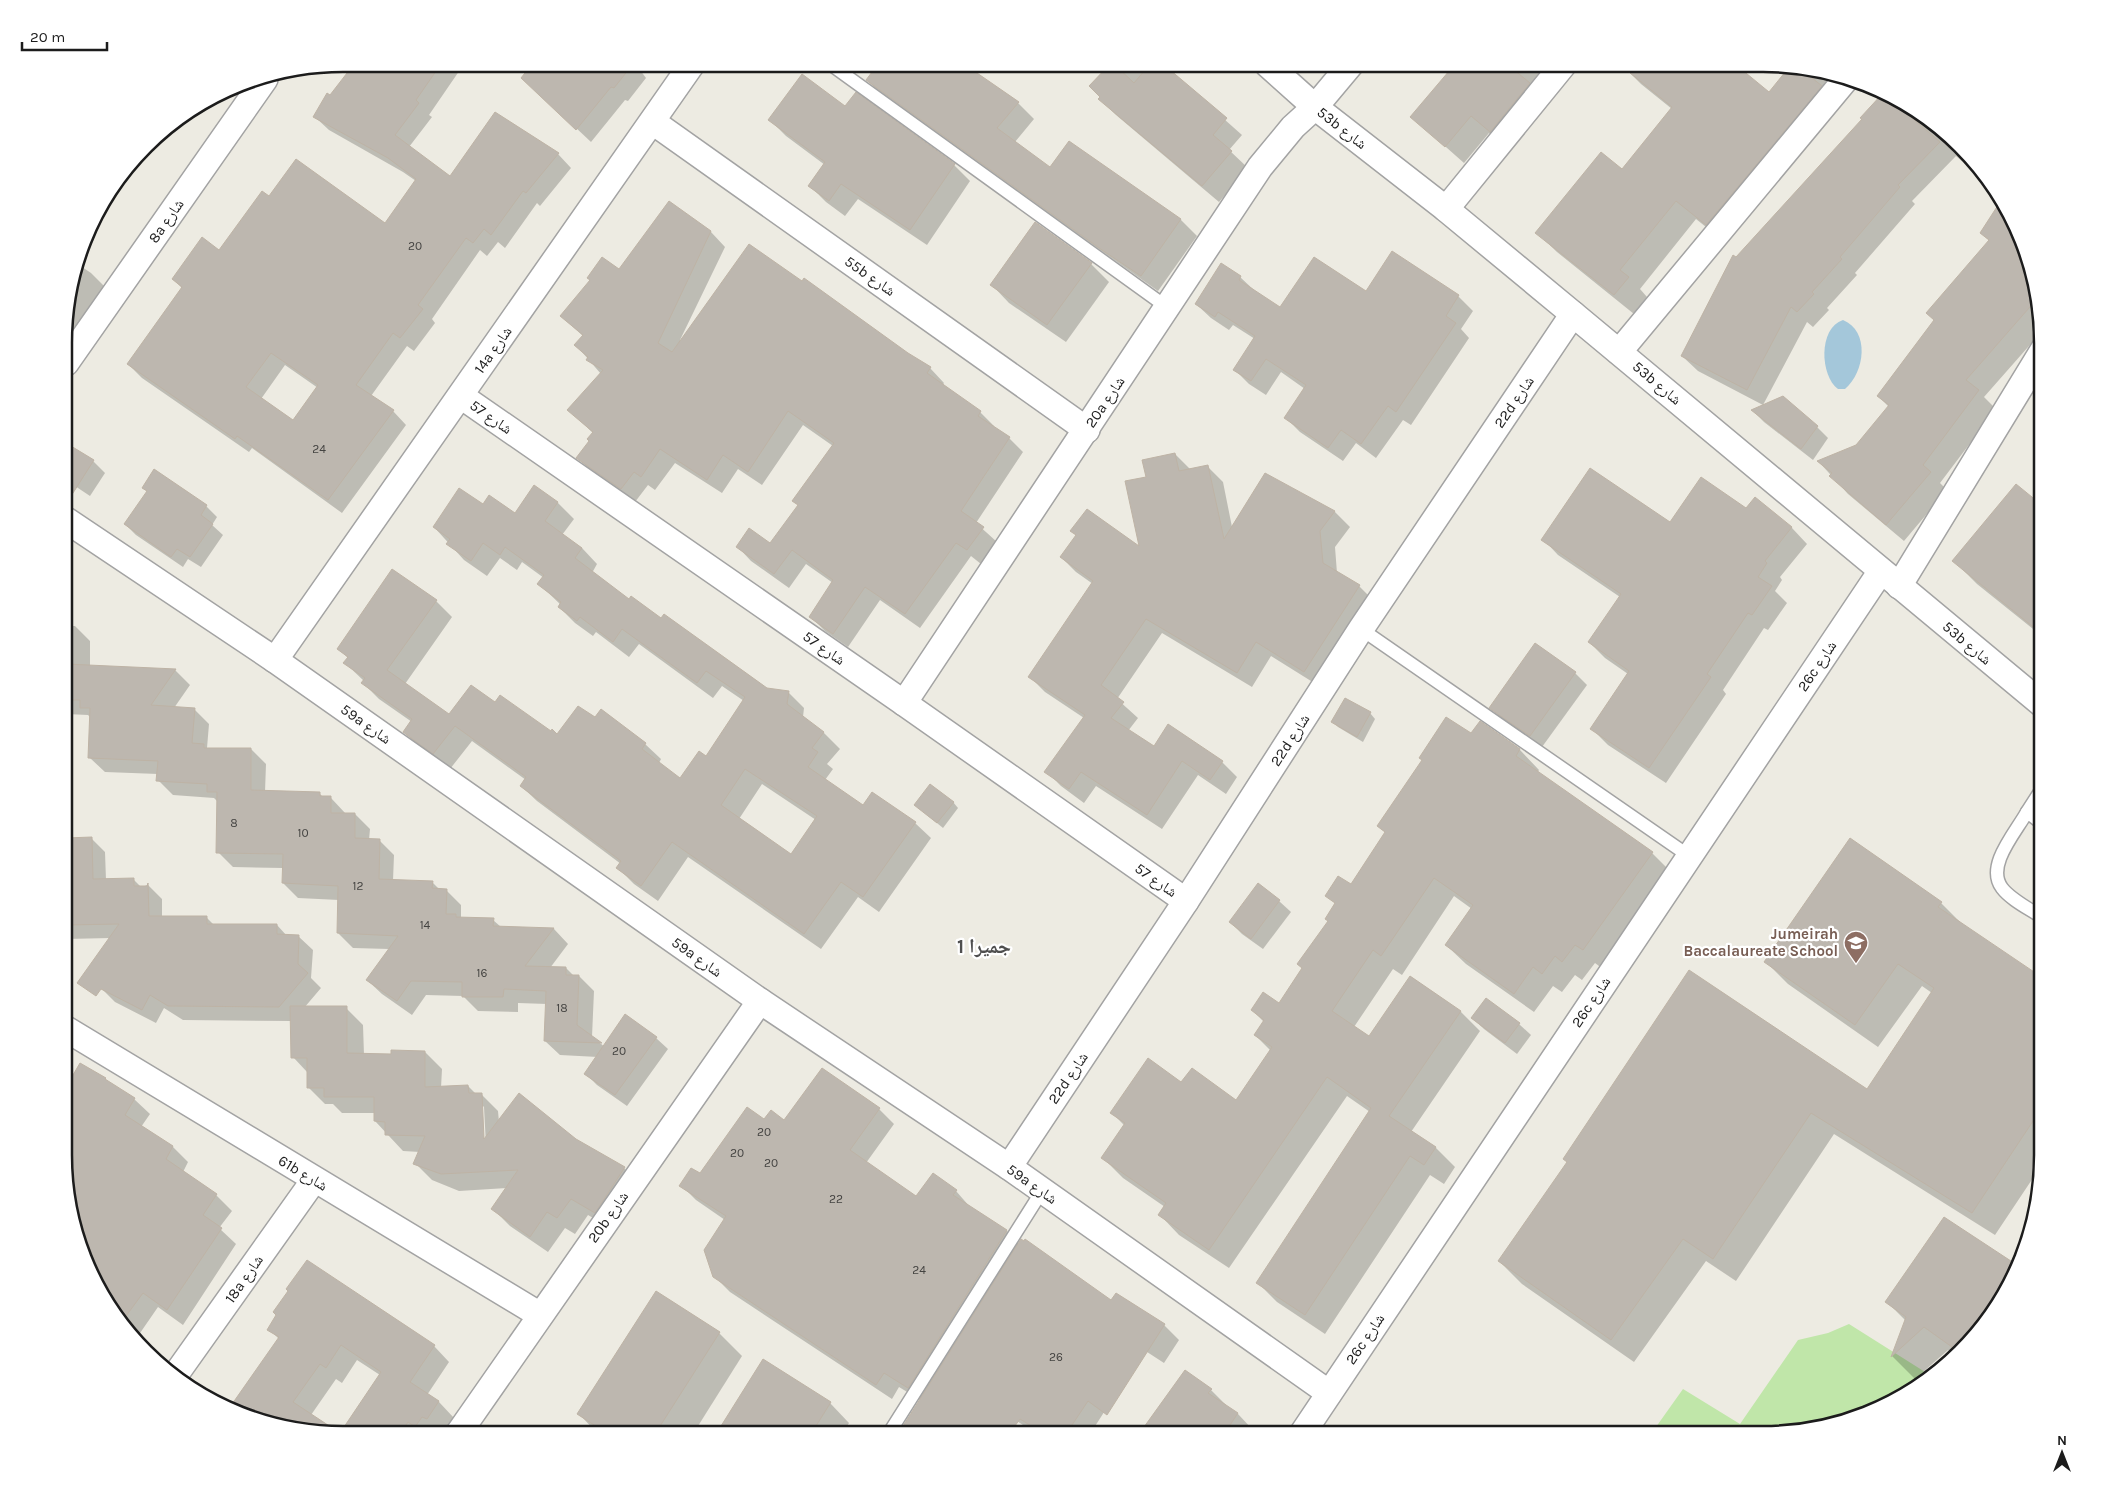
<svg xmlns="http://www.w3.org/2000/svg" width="2107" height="1498" viewBox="0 0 2107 1498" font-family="Karla,'Noto Naskh Arabic',sans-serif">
  <rect width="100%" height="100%" fill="#edebe2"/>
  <polygon fill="#c0e6a9" points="1849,1324 1933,1377 1888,1405 1836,1425 1764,1434 1651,1434 1683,1389 1740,1424 1798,1340 1828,1333"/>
  <path fill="#a4c7da" d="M1843,320C1870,331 1865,372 1845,389H1838C1820,376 1818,328 1843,320Z"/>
  <g fill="#0003" fill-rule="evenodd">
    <path d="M355,64H464L429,115L432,117L409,147L450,178L558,154L571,168L540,206L537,203L505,248L498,242L487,256L480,250L432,319L435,323L414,351L407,346L371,396L393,411L406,425L342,513L252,448L249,452L142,378L128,364L182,288L173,279L219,251L269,198L386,225L416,181L403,172L329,130L315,117ZM285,365L318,388L293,422L261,399Z"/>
    <polygon points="534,64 645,64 640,70 646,78 628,101 625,100 591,142 523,78"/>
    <polygon points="875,64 962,64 1018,103 1034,119 1015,142 1050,168 1069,142 1181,220 1197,236 1158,291 883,96 867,80 878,66"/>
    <polygon points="1111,64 1176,64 1170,71 1242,135 1229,150 1248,168 1219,202 1116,115 1100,99"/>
    <polygon points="1456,64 1566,64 1508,149 1489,133 1464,163 1412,117"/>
    <polygon points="1622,65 1769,94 1791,67 1842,78 1829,95 1840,106 1726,243 1696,219 1640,289 1647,297 1634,314 1557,252 1537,233 1622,171 1672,109 1641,84"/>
    <polygon points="1885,93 1934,122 1985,173 1995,188 1991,187 1956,156 1912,201 1915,204 1855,273 1857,275 1827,308 1829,310 1813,327 1807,322 1763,405 1698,371 1682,356 1736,259 1864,119 1862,118"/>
    <polygon points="845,107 954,165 970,181 927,245 858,199 845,216 826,202 809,185 825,165 786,136 770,120"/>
    <polygon points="2003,201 2014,219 2043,330 1984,397 1996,409 1940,483 1947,490 1904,541 1848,494 1819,462 1857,446 1889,407 1878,396 1935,320 1990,241 1981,233"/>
    <polygon points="669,203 711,232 725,247 680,340 907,354 930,368 944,383 942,386 980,412 994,426 993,428 1009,438 1023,452 976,523 997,542 981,564 971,556 920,628 880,600 848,647 825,631 811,617 833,583 806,564 789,588 751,561 737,546 770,545 799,506 833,446 803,425 762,485 738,469 722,493 675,463 655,490 648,485 635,502 592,472 578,458 591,441 593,433 569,410 601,374 576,345 583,336 561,316 619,271"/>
    <polygon points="1036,224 1091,264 1109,282 1066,342 1009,303 992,285"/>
    <polygon points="1393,253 1458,296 1473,311 1461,329 1469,338 1411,425 1403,420 1376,458 1356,443 1343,461 1300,432 1286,418 1305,389 1281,372 1266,395 1249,384 1235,370 1255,339 1233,325 1229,330 1211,318 1196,304 1240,277 1255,291 1280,309 1366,292"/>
    <polygon points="79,265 91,273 113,295 78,345 66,337 66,307"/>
    <polygon points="1753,411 1817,427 1828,438 1813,460 1764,422"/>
    <polygon points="2043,411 2043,425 2036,418"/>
    <polygon points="1175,454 1190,469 1208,467 1223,482 1232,527 1266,475 1335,512 1350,527 1335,547 1337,573 1359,586 1374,601 1319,686 1271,656 1252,687 1162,633 1117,699 1138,718 1128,731 1154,748 1222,762 1237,777 1226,794 1198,775 1162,829 1096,786 1084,803 1061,786 1046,771 1084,718 1045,692 1030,677 1093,584 1076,572 1061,557 1077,536 1072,531 1141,549 1147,478"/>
    <polygon points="93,461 105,473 90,496 66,480"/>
    <polygon points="155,471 206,506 217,517 212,525 223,535 201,567 188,559 183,567 136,535 125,524 148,492 143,488"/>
    <path d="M535,487L558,503L574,519L562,535L582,548L597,564L592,573L630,601L662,619L767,689L788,692L804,708L803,717L824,733L840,749L827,764L833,769L825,780L863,807L915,823L931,838L879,912L858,897L821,949L688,857L658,901L634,884L618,868L621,864L537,801L521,786L526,780L472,741L450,769L420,748L404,732L412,722L379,699L363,683L364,681L345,663L348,658L338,648L436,601L452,617L405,684L449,716L495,704L557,735L595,719L645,744L661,759L659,763L680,780L706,758L744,701L722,686L713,698L639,644L629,657L596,632L593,636L575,623L559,607L561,605L539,584L544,578L522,562L517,570L500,558L487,576L464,560L434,527L483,506L515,514ZM762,784L816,820L791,856L739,819Z"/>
    <polygon points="1755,499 1792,528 1807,544 1780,577 1782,580 1775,591 1787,603 1768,630 1764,628 1723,690 1726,694 1666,783 1608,745 1592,729 1628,674 1605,658 1589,642 1620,597 1558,555 1543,539 1670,524 1746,510"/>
    <polygon points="2043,507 2043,637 1977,584 1954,561"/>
    <polygon points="66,626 75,626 90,641 90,666 175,670 190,685 174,708 194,709 209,724 207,748 251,749 266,764 265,792 319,793 323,797 331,798 346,814 355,814 370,829 369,840 379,840 394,855 393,881 432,882 440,890 446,890 461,905 461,918 493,920 501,927 554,929 568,944 550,968 566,968 574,976 579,976 594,991 592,1037 605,1047 656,1038 668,1049 627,1106 597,1085 586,1074 598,1057 560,1055 545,1041 547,1004 518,1003 518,1012 478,1011 463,996 426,995 412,1015 382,994 367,980 389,949 353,948 338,933 339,900 298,898 283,883 283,868 233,867 218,852 218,802 214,798 173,795 158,780 158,774 105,772 90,758 91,718 88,715 66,714"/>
    <polygon points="1536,645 1575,673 1587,685 1542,747 1502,719 1491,708"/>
    <polygon points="1370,713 1375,719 1363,742 1338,727 1333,722"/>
    <polygon points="1480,723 1520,750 1539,770 1537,773 1652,853 1672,873 1603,969 1595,963 1582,980 1575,975 1562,992 1553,986 1534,1012 1466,964 1446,945 1472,909 1454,896 1402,975 1393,969 1354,1027 1370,1037 1411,977 1461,1012 1480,1031 1411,1132 1436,1148 1455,1167 1444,1184 1430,1175 1325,1334 1277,1302 1258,1283 1370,1112 1347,1096 1229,1268 1179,1235 1160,1215 1165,1207 1123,1178 1103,1158 1125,1126 1112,1113 1181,1084 1236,1102 1271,1051 1255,1035 1264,1022 1252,1010 1280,1004 1303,968 1329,921 1336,904 1327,895 1351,886 1386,833 1378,826 1471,735"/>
    <polygon points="953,802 958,808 943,828 915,805"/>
    <path d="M66,827L71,832V839L91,838L105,852L106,880L133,879L141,887L148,885L162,899V917H206L214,925H277L287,936H298L313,950L311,978L321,988L304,1008H346L363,1025L364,1055H392L425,1052L442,1069L441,1088L468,1086L476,1094H481L498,1111L499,1122L576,1140L624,1168L641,1185L612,1229L588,1215L575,1234L565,1228L548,1252L510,1226L493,1209L507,1188L459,1191L432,1180L415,1163L420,1152L403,1151L375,1121V1113H342L333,1104H325L308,1087V1073L293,1057L292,1021L183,1020L164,1008L156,1023L115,1002L101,988L111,938L66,939ZM481,1104L484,1107L486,1145H483Z"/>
    <polygon points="1279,901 1291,912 1263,949 1242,934 1230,922"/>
    <polygon points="1941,903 1963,925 2043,979 2043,1163 1995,1235 1834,1134 1736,1281 1706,1261 1634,1362 1522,1284 1499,1261 1568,1163 1868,1090 1932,993 1922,986 1878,1047 1788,984 1765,961"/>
    <polygon points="1472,1018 1519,1024 1531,1035 1517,1054 1484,1029"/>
    <polygon points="105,1079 111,1084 134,1099 150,1114 141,1127 173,1147 188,1162 183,1172 216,1195 232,1211 219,1228 236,1244 183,1325 158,1307 138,1336 101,1294 66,1191 66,1080 70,1083"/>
    <polygon points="879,1109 894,1124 866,1163 917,1198 956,1191 970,1207 1007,1231 1019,1244 1112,1302 1117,1294 1164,1325 1179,1340 1164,1363 1144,1350 1090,1434 1037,1434 956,1382 922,1401 899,1387 892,1399 730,1292 714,1276 725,1220 696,1200 681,1185 700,1175 764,1121 784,1121"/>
    <polygon points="1944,1219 2017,1267 1985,1325 1955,1355 1948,1350 1915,1379 1892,1356 1906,1321 1887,1302"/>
    <polygon points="269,1329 434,1346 449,1362 427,1395 439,1402 454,1418 443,1434 438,1431 437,1434 341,1434 380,1375 357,1360 342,1383 336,1379 311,1415 325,1434 253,1419 231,1407 279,1339"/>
    <polygon points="719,1333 742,1356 693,1434 598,1434 579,1414"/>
    <polygon points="1211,1390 1226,1405 1225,1406 1238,1414 1253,1430 1250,1434 1141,1434"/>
    <polygon points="830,1403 849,1423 842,1434 717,1434"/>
    <polygon points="508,1428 517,1434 504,1434"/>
    <polygon points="1392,1428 1401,1434 1388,1434"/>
  </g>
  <g fill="#bdb7af" stroke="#beb3a5" fill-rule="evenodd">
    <path d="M354,64H441L416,100L419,103L395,135L450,176L495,112L559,153L526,193L523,191L491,235L484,229L473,243L466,238L418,305L423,309L400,338L393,333L356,385L394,410L328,500L237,436L235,439L127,364L182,287L172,279L202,237L219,250L262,191L269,196L296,159L385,223L416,179L388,158L313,117L327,93L330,95ZM271,353L318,385L293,420L246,387Z"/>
    <polygon points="532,64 633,64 614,88 611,87 576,130 521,78"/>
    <polygon points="878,64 964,64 1019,102 997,128 1050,167 1069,141 1181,219 1141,276 1102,250 866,80"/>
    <polygon points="1110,64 1114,64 1134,83 1150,64 1163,64 1227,118 1213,135 1232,151 1202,186 1098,99 1100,97 1089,86"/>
    <polygon points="1455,64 1507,64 1530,83 1490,132 1471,116 1445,147 1410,117"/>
    <polygon points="1619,64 1735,64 1769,92 1790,66 1801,69 1822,86 1706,225 1676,201 1620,270 1629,277 1614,295 1535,233 1601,152 1622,169 1672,107"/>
    <polygon points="802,74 845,106 856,92 955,164 910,230 841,184 829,201 808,186 825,162 768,120"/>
    <polygon points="1883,93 1940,142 1898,185 1900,187 1840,257 1842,259 1812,292 1814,294 1797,312 1791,307 1747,390 1681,356 1733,255 1736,257 1862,119 1860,118"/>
    <polygon points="2002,199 2014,219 2036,300 1966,380 1979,390 1923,465 1931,472 1886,525 1829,476 1832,473 1817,461 1856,445 1889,405 1877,396 1934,320 1926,313 1989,240 1980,233"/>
    <polygon points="669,201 711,231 658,343 672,352 749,244 802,281 804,278 908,353 931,367 927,373 981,411 978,416 1010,437 961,511 984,527 967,550 956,543 905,614 865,587 833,634 809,617 833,580 792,550 774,574 736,547 749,528 770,543 798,505 792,501 834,443 788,411 748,472 723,455 707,480 660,449 641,477 634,472 621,489 576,458 589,441 587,439 593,432 567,410 603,370 586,360 588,357 574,345 583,335 560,316 590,280 587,278 602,257 619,269"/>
    <polygon points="1035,222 1092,263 1047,325 990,285"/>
    <polygon points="1392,251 1459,295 1446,316 1456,323 1396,412 1388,406 1361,444 1341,430 1328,448 1284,418 1306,385 1266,359 1251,381 1233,370 1255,336 1218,312 1215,317 1195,304 1221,263 1241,276 1239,280 1280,307 1314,257 1366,291"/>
    <polygon points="1783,396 1818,426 1801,449 1751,410"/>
    <polygon points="66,443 94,460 66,504"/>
    <polygon points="1175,453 1179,471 1208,465 1224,539 1265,473 1335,511 1320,531 1323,563 1360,585 1304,672 1256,642 1237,673 1146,619 1101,685 1124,702 1111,718 1154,746 1168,724 1223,761 1210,780 1182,761 1147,815 1081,772 1069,789 1044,772 1085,715 1028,677 1093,581 1060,557 1076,535 1070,531 1087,509 1139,546 1125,481 1146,477 1142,460"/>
    <polygon points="1590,468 1670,522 1701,477 1746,508 1755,497 1792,527 1765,561 1767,563 1758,577 1772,586 1752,615 1748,613 1707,674 1711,677 1649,768 1590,729 1629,671 1588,642 1621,594 1541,540"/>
    <polygon points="154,469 207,505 201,515 213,524 190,557 177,549 171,557 124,524 147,491 142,488"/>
    <polygon points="2016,484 2043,506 2043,635 1952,561"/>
    <path d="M534,485L558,502L545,521L582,548L575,558L629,599L631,596L661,618L664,614L767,688L789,691L787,704L824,732L812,748L818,752L808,767L863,805L872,792L916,822L863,897L841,882L804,934L672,842L641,886L616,868L621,861L520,786L526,777L455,726L433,754L403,732L412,719L361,683L365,678L343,663L348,657L337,649L392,569L437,600L387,670L449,714L471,685L495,702L500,695L551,731L552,729L557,734L578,706L595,717L601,709L646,743L642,749L680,778L699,751L706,756L745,697L706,671L697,683L622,629L613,642L580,617L577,621L558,607L561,602L537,584L544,575L505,547L500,555L483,543L471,561L446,544L450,539L433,527L459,488L483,504L489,495L515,513ZM745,769L817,816L791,854L721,805Z"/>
    <polygon points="1535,643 1576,672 1530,736 1489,708"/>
    <polygon points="66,664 176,669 151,705 195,708 192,743 204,744 204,748 251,748 251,790 320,792 320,796 331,796 331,813 355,813 355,838 380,839 379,879 433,881 432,888 447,889 446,914 456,914 456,917 494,918 493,926 554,928 525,966 566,967 566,975 579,975 577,1025 602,1043 544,1041 546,991 504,989 503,997 462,997 462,982 411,981 397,1001 366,980 398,936 337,933 338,886 282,883 283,854 216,853 217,792 207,792 207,784 156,781 158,761 88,758 90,708 80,708 80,700 66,700"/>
    <polygon points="1345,698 1371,712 1357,737 1331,722"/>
    <polygon points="1446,717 1471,733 1480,721 1520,749 1516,756 1653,852 1583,950 1575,945 1562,962 1555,956 1542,974 1533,967 1514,994 1445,945 1473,905 1434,878 1381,956 1373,950 1332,1011 1369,1036 1410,976 1461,1011 1389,1116 1436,1147 1424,1165 1410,1156 1305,1315 1256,1283 1371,1108 1327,1077 1209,1250 1158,1215 1166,1203 1101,1158 1125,1123 1110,1113 1148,1058 1181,1082 1192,1068 1236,1100 1272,1047 1254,1035 1264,1020 1251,1010 1263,992 1279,1003 1302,968 1297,964 1328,921 1325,919 1335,903 1325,896 1338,876 1351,884 1385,832 1377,826 1422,760 1419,758"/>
    <polygon points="930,784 954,802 937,823 914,805"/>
    <polygon points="92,837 93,879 134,878 134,886 147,886 148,883 149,916 207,916 207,924 277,924 277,934 299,935 298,964 308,973 279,1007 168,1006 150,995 142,1010 101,989 96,996 77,983 119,924 66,925 66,838"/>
    <polygon points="1850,838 1942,902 1938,907 2043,978 2043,1106 1972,1213 1811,1113 1713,1259 1683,1239 1611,1340 1498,1261 1567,1162 1563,1159 1689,970 1867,1089 1934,988 1898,964 1855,1025 1764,962"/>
    <polygon points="1258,883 1280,900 1251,939 1229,922"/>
    <polygon points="1486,998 1520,1023 1505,1043 1471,1018"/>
    <polygon points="290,1006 347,1006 347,1053 391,1054 391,1050 425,1051 425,1087 468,1085 469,1093 482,1093 484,1139 519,1093 576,1139 625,1167 595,1213 571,1199 557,1218 547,1212 530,1237 491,1209 518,1170 441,1174 413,1164 425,1136 385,1135 385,1122 374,1121 374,1097 324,1097 324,1088 307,1088 307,1058 291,1058"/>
    <polygon points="625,1014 657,1037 615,1095 584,1074"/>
    <polygon points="80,1063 106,1078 105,1079 135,1098 125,1115 173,1146 166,1159 217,1194 203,1215 222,1228 167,1310 143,1293 123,1320 101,1294 66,1191 66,1087"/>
    <polygon points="822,1068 880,1108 850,1150 916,1196 933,1173 957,1190 953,1195 1007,1230 908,1388 884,1373 876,1385 713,1277 704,1250 726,1216 679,1186 691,1168 700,1173 747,1107 764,1119 771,1110 784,1120"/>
    <polygon points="1944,1217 2017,1265 1985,1325 1959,1352 1924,1327 1891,1357 1906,1317 1885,1302"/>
    <polygon points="1021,1239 1024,1241 1025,1239 1111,1300 1116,1293 1165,1324 1107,1415 1088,1401 1066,1434 1044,1434 1020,1419 1009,1434 898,1434"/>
    <path d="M307,1260L435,1345L410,1382L439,1401L427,1419L422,1417L415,1427L408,1422L400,1434H325L253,1419L230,1407L279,1337L267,1330L276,1315L273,1312L288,1291L286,1289ZM341,1345L381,1372L340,1433L293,1402L320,1364L326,1368Z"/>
    <polygon points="656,1291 720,1332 655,1434 608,1434 577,1414"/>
    <polygon points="763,1359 831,1402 811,1434 716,1434"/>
    <polygon points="1185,1370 1212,1389 1208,1393 1238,1413 1224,1434 1139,1434"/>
  </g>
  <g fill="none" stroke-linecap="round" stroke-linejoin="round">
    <defs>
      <g id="service">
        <polyline points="830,64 1168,308"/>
        <polyline points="1361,629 1689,856"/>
        <polyline points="2027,812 2043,787"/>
        <path d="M2043,824L2027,812C2016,832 1985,866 2002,888C2011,900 2030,909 2043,918"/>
        <polyline points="891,1430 1042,1191"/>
      </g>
      <g id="minor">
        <polyline points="1267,64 1315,107 1446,209 1573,314 2043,705"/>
        <polyline points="653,122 1087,430"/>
        <polyline points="1446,209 1564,64"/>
        <polyline points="1619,352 1846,79"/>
        <polyline points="66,363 265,79"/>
        <polyline points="461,396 904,703 1186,901"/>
        <polyline points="66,520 275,660 760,1001 1009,1167 1329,1393"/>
        <polyline points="1899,586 2043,350"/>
        <polyline points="275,660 692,64"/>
        <polyline points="904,703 1260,167 1293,127 1315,107 1351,64"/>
        <polyline points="66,1029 540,1315"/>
        <polyline points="1009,1167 1186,901 1361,629 1573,314"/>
        <polyline points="174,1377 314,1180"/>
        <polyline points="458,1434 760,1001"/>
        <polyline points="1302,1434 1881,571"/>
      </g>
    </defs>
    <use href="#service" stroke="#a3a3a3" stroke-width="15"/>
    <use href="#minor" stroke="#a3a3a3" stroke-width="28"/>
    <use href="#service" stroke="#fff" stroke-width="12"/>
    <use href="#minor" stroke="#fff" stroke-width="25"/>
  </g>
  <defs>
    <symbol id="school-pin" viewBox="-11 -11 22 30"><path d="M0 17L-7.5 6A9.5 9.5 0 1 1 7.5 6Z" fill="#8d6e63" stroke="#fff"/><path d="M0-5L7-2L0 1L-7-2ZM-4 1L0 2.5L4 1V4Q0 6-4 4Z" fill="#fff"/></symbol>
  </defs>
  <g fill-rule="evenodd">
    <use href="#school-pin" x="1842" y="929" width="28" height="38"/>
  </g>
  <g text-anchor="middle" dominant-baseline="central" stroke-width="4.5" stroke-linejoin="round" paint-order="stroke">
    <g font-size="12" fill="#444341">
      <text x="415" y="246">20</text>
      <text x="319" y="449">24</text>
      <text x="234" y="823">8</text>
      <text x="303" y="833">10</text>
      <text x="358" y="886">12</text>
      <text x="425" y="925">14</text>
      <text x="482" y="973">16</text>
      <text x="562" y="1008">18</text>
      <text x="619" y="1051">20</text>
      <text x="764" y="1132">20</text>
      <text x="737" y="1153">20</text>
      <text x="771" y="1163">20</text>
      <text x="836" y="1199">22</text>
      <text x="919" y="1270">24</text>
      <text x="1056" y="1357">26</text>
    </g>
    <g font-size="15" fill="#1c1c1c" stroke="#fff">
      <text transform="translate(1342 128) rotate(38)">53b شارع</text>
      <text transform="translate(166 221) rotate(-55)">8a شارع</text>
      <text transform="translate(870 276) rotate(35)">55b شارع</text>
      <text transform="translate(493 350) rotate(-55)">14a شارع</text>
      <text transform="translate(1657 383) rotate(40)">53b شارع</text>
      <text transform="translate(1105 402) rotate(-56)">20a شارع</text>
      <text transform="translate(1514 402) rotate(-56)">22d شارع</text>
      <text transform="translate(491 417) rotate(35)">شارع 57</text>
      <text transform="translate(1967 643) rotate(40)">53b شارع</text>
      <text transform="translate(824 648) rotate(35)">شارع 57</text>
      <text transform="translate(1817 666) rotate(-56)">26c شارع</text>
      <text transform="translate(366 724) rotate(35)">59a شارع</text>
      <text transform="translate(1290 740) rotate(-57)">22d شارع</text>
      <text transform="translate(1156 880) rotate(35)">شارع 57</text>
      <text transform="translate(697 957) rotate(35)">59a شارع</text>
      <text transform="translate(1591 1002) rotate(-56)">26c شارع</text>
      <text transform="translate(1068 1078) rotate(-56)">22d شارع</text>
      <text transform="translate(303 1173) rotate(31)">61b شارع</text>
      <text transform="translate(1032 1184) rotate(35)">59a شارع</text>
      <text transform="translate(608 1217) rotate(-55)">20b شارع</text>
      <text transform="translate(244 1279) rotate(-55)">18a شارع</text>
      <text transform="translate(1365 1339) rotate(-56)">26c شارع</text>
    </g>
    <g font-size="15" font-weight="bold" fill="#785e54" stroke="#fff" text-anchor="end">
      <text x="1838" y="934">Jumeirah<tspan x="1838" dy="17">Baccalaureate School</tspan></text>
    </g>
    <g font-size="20" font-weight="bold" fill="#4f4f4f" stroke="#fff">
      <text x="984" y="946">جميرا 1</text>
    </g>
  </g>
  <path d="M0 0H2107V1498H0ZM343 72H1763A271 271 0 0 1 2034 343V1155A271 271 0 0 1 1763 1426H343A271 271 0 0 1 72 1155V343A271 271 0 0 1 343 72Z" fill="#fff" fill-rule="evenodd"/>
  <path fill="none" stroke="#1c1c1c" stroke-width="2.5" d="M343 72H1763A271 271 0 0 1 2034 343V1155A271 271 0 0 1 1763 1426H343A271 271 0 0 1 72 1155V343A271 271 0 0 1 343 72Z"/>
  <g transform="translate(2062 1453)" stroke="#ffffff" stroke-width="4" paint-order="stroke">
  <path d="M0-4L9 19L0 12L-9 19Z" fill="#1c1c1c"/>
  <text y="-8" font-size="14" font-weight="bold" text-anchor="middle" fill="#1c1c1c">N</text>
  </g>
  <path d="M22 42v8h85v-8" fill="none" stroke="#1c1c1c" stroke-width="2.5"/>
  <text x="30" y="42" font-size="15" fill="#1c1c1c" stroke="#ffffff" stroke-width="4" paint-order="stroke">20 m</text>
</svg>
